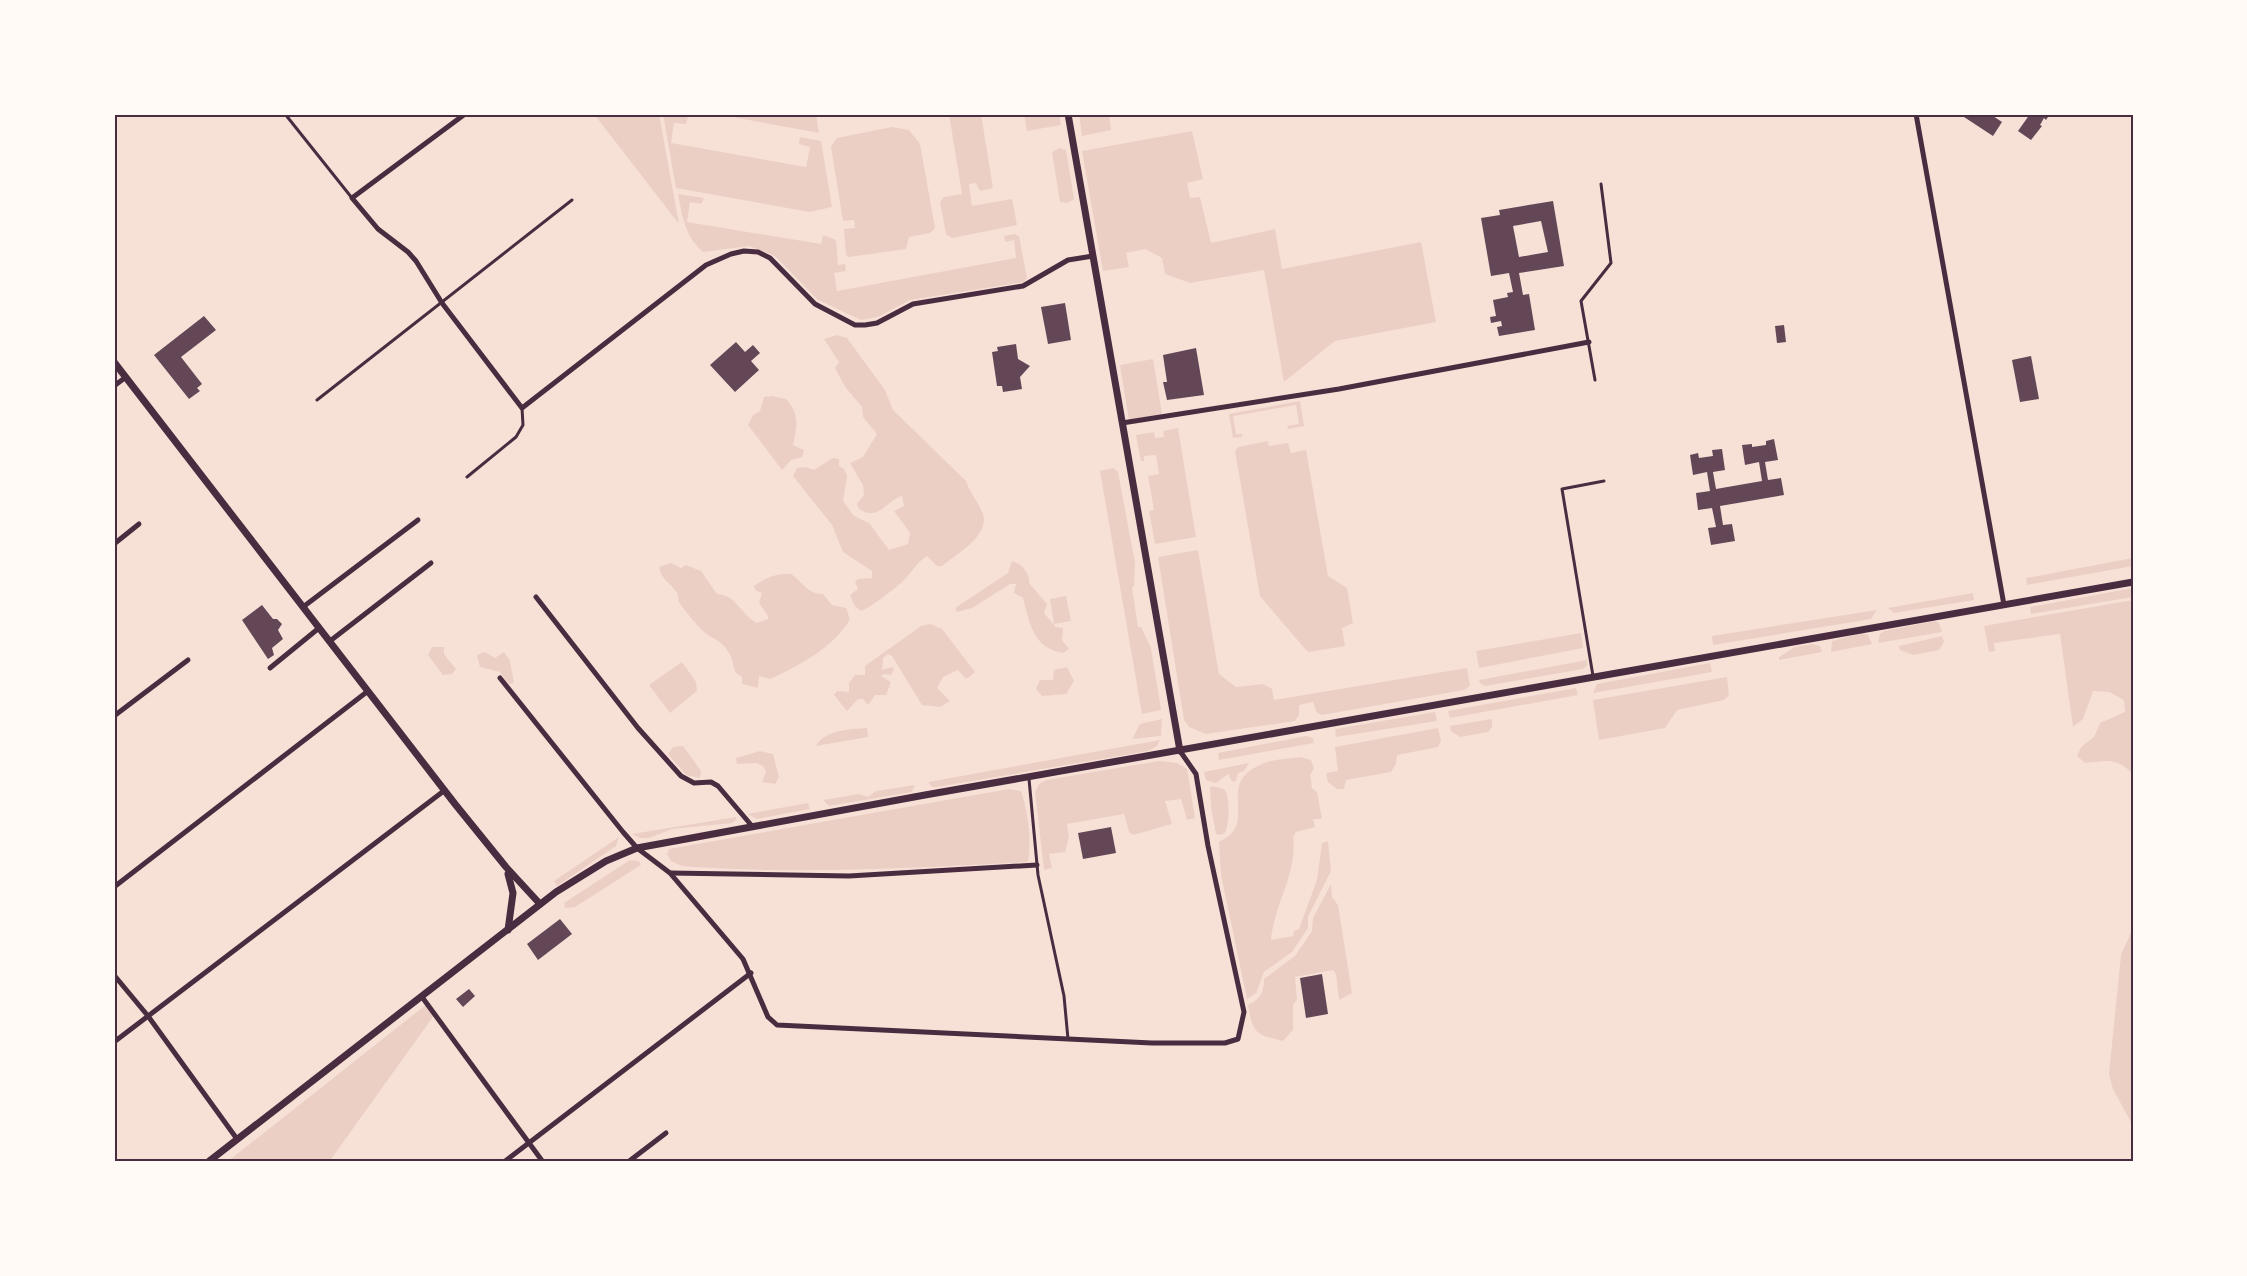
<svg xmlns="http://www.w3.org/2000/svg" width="2247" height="1276" viewBox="0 0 2247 1276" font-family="Rubik,sans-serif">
  <rect width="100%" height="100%" fill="#f7e1d7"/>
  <g fill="#ebcfc5">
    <polygon points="594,114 659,114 679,224"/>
    <polygon points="663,114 688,117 686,124 674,123 671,143 806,167 810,147 799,144 800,137 821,141 832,207 810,212 676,188"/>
    <polygon points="716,114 816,114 819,133"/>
    <polygon points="949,114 981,114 993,188 980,191 976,183 969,184 972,206 1012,199 1017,225 952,238 946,234 940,202 944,197 962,194"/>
    <polygon points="1024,114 1059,114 1061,125 1027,131"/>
    <polygon points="1079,114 1109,114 1111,130 1082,136"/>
    <polygon points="892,127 909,130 920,144 935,228 930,233 909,237 906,249 849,257 846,255 844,229 855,228 854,220 843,221 831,147 837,138"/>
    <polygon points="1192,131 1203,179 1187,183 1190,198 1200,197 1211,243 1275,229 1282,269 1421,242 1436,322 1335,341 1284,382 1264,270 1190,283 1165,274 1162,258 1145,249 1126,253 1129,267 1103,271 1082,151"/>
    <polygon points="1060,148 1066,150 1074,199 1068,203 1060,202 1052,152"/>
    <path d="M678,194L704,198L701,204L690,202L687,222L821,244L823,235L836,240L838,265L845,264L846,271L834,273L837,291L1016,258L1014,240L1005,242L1004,236L1014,234L1019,236L1027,278L1024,282L910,300L878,317L861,320L818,300L775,256L749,246L703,252C685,237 682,215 678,194Z"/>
    <path d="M837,335L847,338L885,390L893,410L966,481C970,493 979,503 983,514C990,536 956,554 942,566H937L927,556C917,562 912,572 904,580C897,587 870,608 861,611L854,605L850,595L858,589L855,582L858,579L872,578V571L843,552L832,525L793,476L797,468L806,467L814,470L833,458L839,459V466L844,469L847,476L843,501L854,516L869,523L889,550L908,544L910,533L894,511L904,506L902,496C885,501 879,522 859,509L857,504L864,495L863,485L850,463L863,457L877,434L863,417L862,407L846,388L835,368L839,362L824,339Z"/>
    <polygon points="1153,359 1162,414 1129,420 1120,365"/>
    <path d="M772,396L786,399C800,414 797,426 793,445L804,450L802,457L791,460L782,470L748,425L753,415L760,411L764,397Z"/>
    <polygon points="1300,401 1304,426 1288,429 1287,426 1299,424 1296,405 1233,416 1236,434 1242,434 1242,437 1233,438 1229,414"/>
    <polygon points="1178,428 1196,537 1155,544 1149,511 1154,510 1148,476 1159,474 1156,455 1144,456 1144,461 1141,461 1136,435 1154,432 1155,438 1164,437 1163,431"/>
    <polygon points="1268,441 1269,446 1288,443 1291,453 1306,450 1328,576 1347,588 1353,623 1342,628 1345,646 1309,652 1305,649 1260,596 1235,451 1238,447"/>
    <polygon points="1113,468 1118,472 1135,563 1134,586 1132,588 1138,627 1141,627 1151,648 1161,710 1142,714 1100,471"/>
    <polygon points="1198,550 1219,674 1236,687 1263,684 1272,689 1274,700 1467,668 1470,686 1464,690 1322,715 1317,713 1313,702 1299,705 1299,715 1295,721 1206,734 1189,727 1184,720 1158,557"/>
    <polygon points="2133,558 2133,566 2027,585 2026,578"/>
    <path d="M1012,561C1022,564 1030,573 1029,583L1047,604L1044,613L1056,627L1063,628L1062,640L1069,649L1063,653C1033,648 1030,624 1023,598L1014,593L1016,584H1010L972,608L957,612L955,608L1008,573Z"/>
    <path d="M671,563L681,568L686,565L701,571L717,594C737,595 741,615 757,623L768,619V616L759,603L762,593L755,590L754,586C764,578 779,573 791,574C803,582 807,594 823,594L832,605L846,608L850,619C836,646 797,667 770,679L759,676L758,688L742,684V677L736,673C733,667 733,660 730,655C723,640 713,640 703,631C697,625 683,609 679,602C678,600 679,596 677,593C671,583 661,580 659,567Z"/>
    <polygon points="2133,588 2133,597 2031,614 2030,607"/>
    <polygon points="1973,593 1974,600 1894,613 1888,608"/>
    <polygon points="1066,596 1071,621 1054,624 1050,599"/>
    <path d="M2133,600V774C2116,757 2108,761 2085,763L2077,756L2081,747L2094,737L2100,723L2125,712L2124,700L2109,692L2093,691L2083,719L2073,727L2060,634L1994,643L1995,651L1989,652L1984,626Z"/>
    <polygon points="1877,610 1871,619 1713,645 1712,636"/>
    <polygon points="1935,621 1939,623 1942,632 1878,643 1880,634 1884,631"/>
    <polygon points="930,624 942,629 975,672 968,678 965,678 958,670 943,677 937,688 950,701 940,707 922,705 892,656 888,654 883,658 882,670 892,667 894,669 891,675 884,674 881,676 891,682 886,695 875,695 868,705 863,699 858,699 847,711 834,695 837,691 849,692 849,683 855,675 865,675 865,666 921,626"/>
    <polygon points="1581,633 1583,648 1479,668 1476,651"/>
    <polygon points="1862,633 1868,635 1872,644 1831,652 1832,641"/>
    <polygon points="1942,636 1944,642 1939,650 1913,655 1900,650 1899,646"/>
    <polygon points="1813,644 1820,646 1822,652 1779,660 1779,657 1795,647"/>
    <polygon points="432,647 444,647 444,654 456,669 452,674 443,675 428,655"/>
    <polygon points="485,652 495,658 504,652 510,661 514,683 509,684 500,672 480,667 477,655"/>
    <polygon points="1587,660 1587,666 1583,669 1485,686 1480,683 1479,680"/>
    <polygon points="682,662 696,682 697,691 670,713 649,685"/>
    <polygon points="1710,663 1712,672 1593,693 1597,684"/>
    <polygon points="1067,667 1074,681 1066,694 1042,696 1036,689 1040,680 1053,680 1054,670"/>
    <polygon points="1727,677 1729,695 1724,700 1677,710 1665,728 1599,740 1593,700"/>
    <polygon points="1576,688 1578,695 1450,718 1448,711"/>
    <polygon points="1435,712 1437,721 1336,737 1335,729"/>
    <polygon points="1162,719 1161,736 1132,739 1140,724"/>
    <polygon points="1492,719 1492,727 1488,732 1460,737 1451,731 1450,726"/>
    <path d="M867,728L868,737L816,746C824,730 851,729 867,728Z"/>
    <polygon points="1438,728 1441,740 1438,747 1397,755 1396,764 1391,772 1346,780 1344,789 1337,789 1328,782 1326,773 1338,771 1335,747"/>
    <polygon points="1306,736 1313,738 1314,743 1219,760 1218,753"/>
    <polygon points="1160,740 1157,746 1148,751 937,787 932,787 928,782"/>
    <polygon points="683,746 701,771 700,778 686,775 668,754 673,747"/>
    <polygon points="760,751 773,754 779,777 775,784 762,782 766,772 763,766 756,763 737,764 736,758"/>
    <path d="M1300,757L1311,760L1314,768L1310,775L1312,788L1317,792L1322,819H1313L1315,827L1296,832L1293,837C1298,872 1274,905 1271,940L1293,936L1294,931L1299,929L1317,880L1322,843L1328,841L1331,871L1308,917V928L1292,952L1264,972L1256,993L1247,999L1221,875L1219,842C1261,823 1213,784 1262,764C1273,759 1288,759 1300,757Z"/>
    <polygon points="1159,761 1177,763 1187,769 1195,818 1187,820 1181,799 1165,801 1172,824 1133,835 1129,832 1124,814 1067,824 1069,837 1065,852 1049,854 1052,868 1044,870 1035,792 1039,784 1046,780"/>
    <polygon points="1249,763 1244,771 1238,773 1236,781 1232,782 1228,774 1216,783 1206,780 1204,772"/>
    <polygon points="915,785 912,792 829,806 823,800 859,794 868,797 876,791"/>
    <path d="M1213,786C1218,788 1224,787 1226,792C1230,800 1229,826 1225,833L1220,835L1216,834L1211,808L1210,787Z"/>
    <path d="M1009,789L1021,791C1028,812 1032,840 1028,862C912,868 798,875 682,866L671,861L667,854L669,849Z"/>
    <polygon points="808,803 810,809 757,819 747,814"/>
    <polygon points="736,817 736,820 732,823 672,829 649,838 640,838 632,834"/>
    <polygon points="619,837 616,846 557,886 554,881"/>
    <polygon points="630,860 639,861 641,865 575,907 565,908 564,903"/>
    <path d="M1331,884L1332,897L1338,905L1352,993L1339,1000L1336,974L1333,970L1295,977L1297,1000L1293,1005V1030L1283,1041C1255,1034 1253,1034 1248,1005C1260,999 1264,993 1264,979L1295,956L1312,931L1313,918Z"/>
    <polygon points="2133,928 2133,1126 2113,1089 2109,1074 2121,955"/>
    <polygon points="427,1004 435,1014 329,1162 227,1162"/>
  </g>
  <g fill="#644757" fill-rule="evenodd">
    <polygon points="1966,114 1990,114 2002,122 1993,136 1964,117"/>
    <polygon points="2030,114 2050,114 2046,120 2044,118 2040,125 2042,126 2031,140 2018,131"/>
    <path d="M1553,201L1564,266L1519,273L1523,295L1529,294L1535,330L1499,336L1497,327L1502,326L1501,321L1491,323L1490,317L1496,316L1493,300L1508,297L1507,293L1513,292L1509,273L1491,276L1481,218L1500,215L1499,210ZM1541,221L1548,252L1519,257L1513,226Z"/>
    <polygon points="1065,303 1071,340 1048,344 1041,307"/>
    <polygon points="204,316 216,330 181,357 202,384 197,388 200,391 189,399 154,355"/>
    <polygon points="1784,325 1786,342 1777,343 1775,326"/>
    <polygon points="736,342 745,352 753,345 760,353 751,361 759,370 735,392 710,365"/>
    <polygon points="1016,344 1018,359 1030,366 1020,377 1022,389 1003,392 1002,386 997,386 992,352 998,351 997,347"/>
    <polygon points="1196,348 1204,395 1167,400 1163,382 1167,382 1163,355"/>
    <polygon points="2031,356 2039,399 2020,402 2012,360"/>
    <polygon points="1774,439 1778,460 1765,462 1768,480 1781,478 1784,495 1720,506 1723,525 1732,524 1735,541 1711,545 1708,528 1716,527 1712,508 1698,510 1696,493 1710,491 1707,472 1693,475 1690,455 1698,453 1699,458 1713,456 1712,450 1722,449 1725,470 1713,472 1716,489 1762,481 1759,462 1745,465 1742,445 1752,444 1752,447 1766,445 1766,441"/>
    <polygon points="262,605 273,619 277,619 282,624 278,630 283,639 272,648 274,655 268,659 242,620"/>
    <polygon points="1111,827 1116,853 1083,859 1078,833"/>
    <polygon points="560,919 572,934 538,960 527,944"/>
    <polygon points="1322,974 1328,1014 1306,1018 1300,978"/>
    <polygon points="469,989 475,996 463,1007 456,999"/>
  </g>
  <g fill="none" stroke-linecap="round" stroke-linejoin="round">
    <g stroke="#4a2c40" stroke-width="3">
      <polyline points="285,114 352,198"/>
      <polyline points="1595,380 1581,301 1611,263 1601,184"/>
      <polyline points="317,400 572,200"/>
      <polyline points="467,477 516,437 523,425 522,408"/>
      <polyline points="1593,676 1562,489 1604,481"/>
      <polyline points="1029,779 1038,875 1064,996 1068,1039"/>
    </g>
    <g stroke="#4a2c40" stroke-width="5">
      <polyline points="465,114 352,198 378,229 408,252 416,261 442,303 522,408 706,265 731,254 744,251 758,252 770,258 815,304 855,325 865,325 877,323 913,304 1023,286 1068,260 1093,256"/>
      <polyline points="1916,114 2004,605"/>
      <polyline points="114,386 126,377"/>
      <polyline points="1122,423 1339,389 1589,342"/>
      <polyline points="114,544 139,524"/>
      <polyline points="536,597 638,728 681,776 694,783 711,782 718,786 752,826"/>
      <polyline points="303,607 418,520"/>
      <polyline points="330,641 431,563"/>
      <polyline points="270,668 319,628"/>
      <polyline points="500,678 623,832 637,848 670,873 743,959 768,1017 777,1025 1152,1043 1225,1043 1238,1039 1244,1012 1208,846 1196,774 1180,751"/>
      <polyline points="114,716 188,660"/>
      <polyline points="670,873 849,876 1037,865"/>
      <polyline points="114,887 368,691"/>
      <polyline points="114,975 148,1016 237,1139"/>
      <polyline points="422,997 543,1162"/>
      <polyline points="114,1042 445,790"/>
      <polyline points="504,1162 751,973"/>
      <polyline points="628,1162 666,1133"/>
    </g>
    <g stroke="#4a2c40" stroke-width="7">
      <polyline points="1068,114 1180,751"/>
      <polyline points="114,362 455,804 506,867 540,904"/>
      <polyline points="508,930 513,893 508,874"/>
      <polyline points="208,1162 556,892 606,861 637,848 925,795 2133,582"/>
    </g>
  </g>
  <rect width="2247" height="1276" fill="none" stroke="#fffaf5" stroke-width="231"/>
  <rect x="116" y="116" width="2016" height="1044" fill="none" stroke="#4a2c40" stroke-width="2"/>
</svg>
